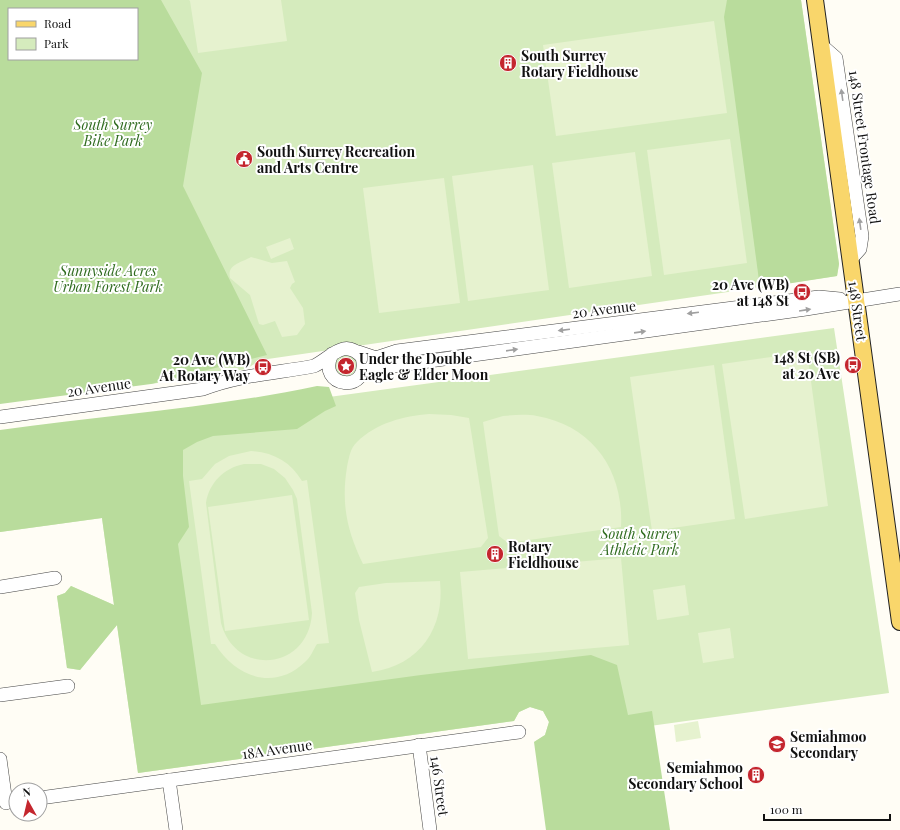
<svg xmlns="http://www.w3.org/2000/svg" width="900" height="830" viewBox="0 0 900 830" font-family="'Playfair Display',serif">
  <rect width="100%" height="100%" fill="#fffdf5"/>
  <g fill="#d5ebbd">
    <polygon points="20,0 801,0 839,264 837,276 261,360 246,369 151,384 148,366 137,59 137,9 18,9"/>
    <polygon points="834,328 889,693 534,742 545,735 549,722 543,711 530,707 519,712 514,721 138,773 117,625 80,670 67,668 57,596 65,593 71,586 114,605 102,518 0,532 0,442"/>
    <circle cx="346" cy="365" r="11"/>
  </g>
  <g fill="#b9dc9c" fill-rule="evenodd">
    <path d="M0,0H161L202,73L183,186L267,355L151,384L0,404ZM9,9H137V59H9Z"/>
    <polygon points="727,0 801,0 839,264 837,276 760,288 724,17"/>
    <path d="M317,386L329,387L336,406L325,411L297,429L213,436L197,442L183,450V476L189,527L178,544L201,705L421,675L591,655L617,665L628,715L652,711L670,830H546L534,742L545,735L549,722L543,711L530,707L519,712L514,721L138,773L117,625L80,670L67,668L57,596L65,593L71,586L114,605L102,518L0,532V430C106,415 213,408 317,386Z"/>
  </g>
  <g fill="#e6f2cf" fill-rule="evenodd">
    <polygon points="189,0 281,0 287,41 198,53 190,1"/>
    <polygon points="714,21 727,113 556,136 543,45"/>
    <polygon points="730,139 747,263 664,275 647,150"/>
    <polygon points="635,152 652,276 569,288 552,163"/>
    <polygon points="533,165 549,290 468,301 452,176"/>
    <polygon points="444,178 460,303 379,313 363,188"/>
    <polygon points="290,238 294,249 271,259 266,247"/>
    <path d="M251,257L272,263L287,261L295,282L292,284L290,288L303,308L305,324L297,335L282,337L275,321L263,325L259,324L250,295L230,278C227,264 241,263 251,257Z"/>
    <polygon points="807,352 828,506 745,519 722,364"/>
    <polygon points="714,365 735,519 652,531 630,377"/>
    <path d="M429,414L451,415L469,418L488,538L481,547L363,564C347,531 341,504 347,467C349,458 350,448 357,442C376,423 404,416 429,414Z"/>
    <path d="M503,416C514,415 526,414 537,416C594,426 624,472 621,527L508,543L499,536L483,422Z"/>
    <path d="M251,451C273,452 291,462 302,481L307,480L329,643L317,644C313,650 311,657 305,662C275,691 236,678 215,644H211L189,481L202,479L215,464L229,456ZM244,464H261L274,469L285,478L293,490L297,499L312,613C309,670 236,678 221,623L206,503C209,483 224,468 244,464Z"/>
    <polygon points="292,495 309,620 225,631 208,507"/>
    <polygon points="621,558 629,645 468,659 460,572"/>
    <path d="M440,581C445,628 420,665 372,672L359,620L355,593L359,587L386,583Z"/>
    <polygon points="685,585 689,615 657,620 653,590"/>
    <polygon points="730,628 734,658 703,663 698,633"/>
    <polygon points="698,721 701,738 676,742 674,725"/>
  </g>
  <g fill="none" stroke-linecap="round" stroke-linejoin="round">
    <defs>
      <g id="minor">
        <polyline points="820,44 836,58 862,236 860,249 851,259"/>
        <polyline points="358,352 376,358 397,351 819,297 840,299"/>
        <polyline points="363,371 377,366 393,366 806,309 900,294"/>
        <path d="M0,417L203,389C238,375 278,373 314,366C331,358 344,337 362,357C372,395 315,388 332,354"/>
        <polyline points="0,587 55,578"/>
        <polyline points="0,695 68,686"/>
        <polyline points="419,745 430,830"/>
        <polyline points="0,759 6,803"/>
        <polyline points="169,780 176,830"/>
        <polyline points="40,798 519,732"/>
      </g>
      <polyline id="major" points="815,0 900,622"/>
    </defs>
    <use href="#minor" stroke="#444" stroke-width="14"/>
    <use href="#major" stroke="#222" stroke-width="18"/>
    <use href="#minor" stroke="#fff" stroke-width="13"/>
    <use href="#major" stroke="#f9d66b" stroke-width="16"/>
  </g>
  <defs><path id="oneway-solid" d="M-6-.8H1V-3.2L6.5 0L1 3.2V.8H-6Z"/></defs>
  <g fill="#a0a0a0">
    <use href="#oneway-solid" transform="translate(842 95) rotate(-98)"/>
    <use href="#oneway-solid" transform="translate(860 224) rotate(-98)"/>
    <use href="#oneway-solid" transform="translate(805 310) rotate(-9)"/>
    <use href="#oneway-solid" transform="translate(693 313) rotate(173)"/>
    <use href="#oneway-solid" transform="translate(564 330) rotate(173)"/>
    <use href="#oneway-solid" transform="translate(640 332) rotate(-8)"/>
    <use href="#oneway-solid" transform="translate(512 350) rotate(-8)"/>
  </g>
  <defs>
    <symbol id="building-disc" viewBox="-11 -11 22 22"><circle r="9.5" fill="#c4262e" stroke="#fff"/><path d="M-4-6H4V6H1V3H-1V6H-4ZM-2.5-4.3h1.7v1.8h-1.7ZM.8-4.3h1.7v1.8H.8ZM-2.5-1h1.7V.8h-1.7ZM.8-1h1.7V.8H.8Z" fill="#fff"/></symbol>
    <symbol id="civic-disc" viewBox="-11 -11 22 22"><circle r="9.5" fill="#c4262e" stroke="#fff"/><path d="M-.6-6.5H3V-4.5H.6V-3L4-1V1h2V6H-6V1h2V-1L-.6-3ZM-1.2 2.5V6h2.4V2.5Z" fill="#fff"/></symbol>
    <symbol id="bus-disc" viewBox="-11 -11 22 22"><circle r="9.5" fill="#c4262e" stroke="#fff"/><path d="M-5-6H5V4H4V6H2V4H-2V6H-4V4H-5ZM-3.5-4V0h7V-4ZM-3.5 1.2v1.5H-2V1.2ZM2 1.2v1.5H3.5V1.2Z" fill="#fff"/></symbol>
    <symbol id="sight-disc" viewBox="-11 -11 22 22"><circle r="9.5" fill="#c4262e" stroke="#fff"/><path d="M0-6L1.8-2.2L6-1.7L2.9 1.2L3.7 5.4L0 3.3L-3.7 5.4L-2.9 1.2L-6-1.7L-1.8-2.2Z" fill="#fff"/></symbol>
    <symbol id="school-disc" viewBox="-11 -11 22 22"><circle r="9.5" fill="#c4262e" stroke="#fff"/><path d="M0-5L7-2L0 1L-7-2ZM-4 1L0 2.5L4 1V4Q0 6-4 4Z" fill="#fff"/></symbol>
  </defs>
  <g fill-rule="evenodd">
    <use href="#building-disc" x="498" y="53" width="20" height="20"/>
    <use href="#civic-disc" x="234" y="149" width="20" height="20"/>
    <use href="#bus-disc" x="792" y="282" width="20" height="20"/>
    <use href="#bus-disc" x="843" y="355" width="20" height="20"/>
    <use href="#sight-disc" x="336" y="356" width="20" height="20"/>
    <use href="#bus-disc" x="253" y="357" width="20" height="20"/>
    <use href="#building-disc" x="485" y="544" width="20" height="20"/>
    <use href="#school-disc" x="767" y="734" width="20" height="20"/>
    <use href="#building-disc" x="746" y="765" width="20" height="20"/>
  </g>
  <g text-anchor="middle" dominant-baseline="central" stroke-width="4" stroke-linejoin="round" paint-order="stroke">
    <g font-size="14" font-weight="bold" fill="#111" stroke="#fff" text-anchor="start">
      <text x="521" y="55">South Surrey<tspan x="521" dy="16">Rotary Fieldhouse</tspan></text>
      <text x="257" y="151">South Surrey Recreation<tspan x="257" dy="16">and Arts Centre</tspan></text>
      <text x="789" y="284" text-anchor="end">20 Ave (WB)<tspan x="789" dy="16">at 148 St</tspan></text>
      <text x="840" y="357" text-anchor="end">148 St (SB)<tspan x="840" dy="16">at 20 Ave</tspan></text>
      <text x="359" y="358">Under the Double<tspan x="359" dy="16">Eagle &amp; Elder Moon</tspan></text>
      <text x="250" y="359" text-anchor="end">20 Ave (WB)<tspan x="250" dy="16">At Rotary Way</tspan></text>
      <text x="508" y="546">Rotary<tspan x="508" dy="16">Fieldhouse</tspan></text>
      <text x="790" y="736">Semiahmoo<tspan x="790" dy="16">Secondary</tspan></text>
      <text x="743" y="767" text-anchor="end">Semiahmoo<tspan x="743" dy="16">Secondary School</tspan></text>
    </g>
    <g font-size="14" font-style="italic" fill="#2f6b1f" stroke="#fff">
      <text x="113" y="124">South Surrey<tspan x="113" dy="16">Bike Park</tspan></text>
      <text x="108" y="270">Sunnyside Acres<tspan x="108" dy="16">Urban Forest Park</tspan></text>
      <text x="640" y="533">South Surrey<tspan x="640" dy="16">Athletic Park</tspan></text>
    </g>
    <g font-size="14" fill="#111" stroke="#fff">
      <text transform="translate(865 147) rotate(82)">148 Street Frontage Road</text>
      <text transform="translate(604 309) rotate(-7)">20 Avenue</text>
      <text transform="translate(858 311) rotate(82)">148 Street</text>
      <text transform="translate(99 387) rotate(-8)">20 Avenue</text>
      <text transform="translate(277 749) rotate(-8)">18A Avenue</text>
      <text transform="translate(440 786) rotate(82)">146 Street</text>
    </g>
  </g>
  <rect x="8" y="8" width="130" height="52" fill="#ffffff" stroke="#a0a0a0"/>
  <rect x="16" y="21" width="20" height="6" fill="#f9d66b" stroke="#a0a0a0"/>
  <text x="44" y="28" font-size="12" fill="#111111">Road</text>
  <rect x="16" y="38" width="20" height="12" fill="#d5ebbd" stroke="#a0a0a0"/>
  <text x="44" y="48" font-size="12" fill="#111111">Park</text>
  <g transform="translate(28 802) rotate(352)"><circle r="19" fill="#ffffff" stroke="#a0a0a0"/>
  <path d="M0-3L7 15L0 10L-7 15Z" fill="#c4262e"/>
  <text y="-6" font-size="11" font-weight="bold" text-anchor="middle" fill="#111111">N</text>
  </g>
  <path d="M764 814v6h126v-6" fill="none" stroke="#111111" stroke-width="2"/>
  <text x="770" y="814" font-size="12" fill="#111111" stroke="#ffffff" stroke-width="3" paint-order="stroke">100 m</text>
</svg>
